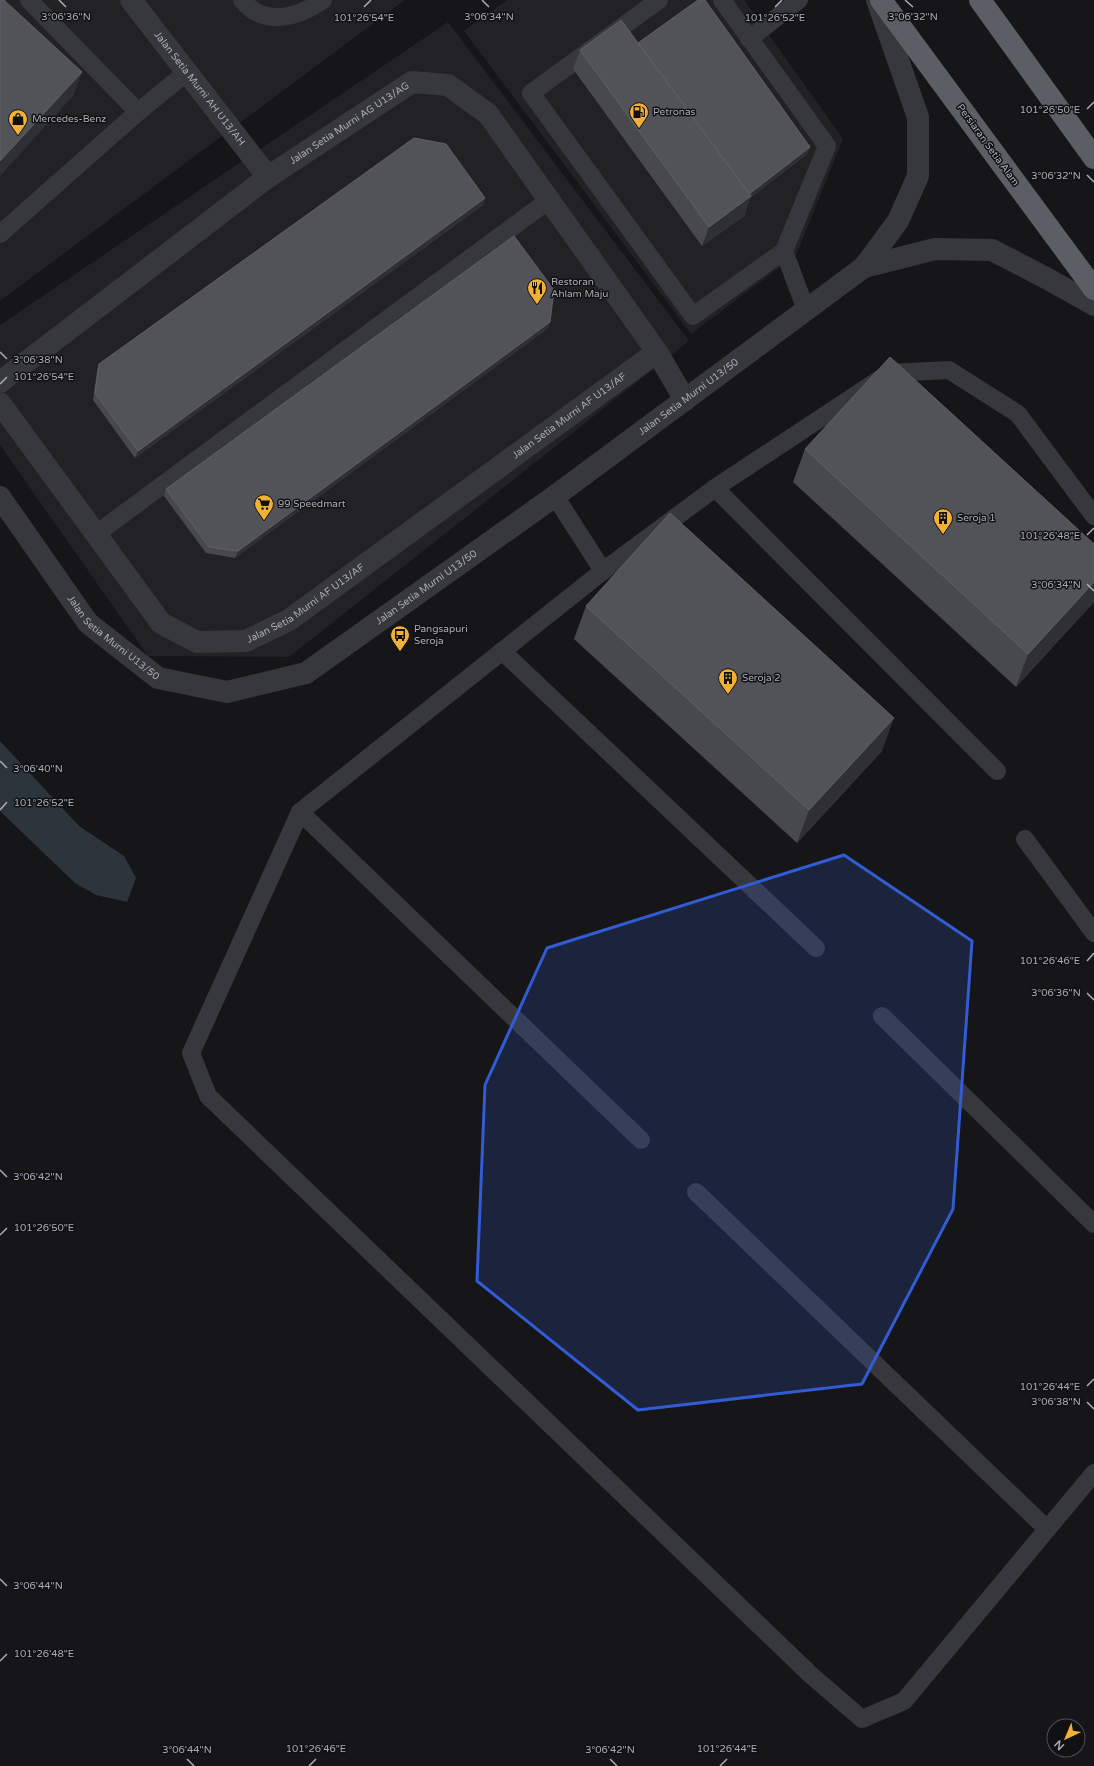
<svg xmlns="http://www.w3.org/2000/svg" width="1094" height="1766" viewBox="0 0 1094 1766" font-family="'Varela Round',sans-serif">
  <rect width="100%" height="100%" fill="#161618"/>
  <g fill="#222225">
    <polygon points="0,0 405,0 0,301"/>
    <polygon points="507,0 744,0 843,139 796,255 691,334 464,31"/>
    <polygon points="448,22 689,341 289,657 148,656 0,445 0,325"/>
  </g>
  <polygon fill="#2c353c" points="0,741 79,826 124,856 136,878 127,902 96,895 75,883 0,811"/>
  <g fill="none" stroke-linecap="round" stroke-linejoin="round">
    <g stroke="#37383d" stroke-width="18">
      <polyline points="29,0 138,112"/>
      <path d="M242,0C264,27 298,18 323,0"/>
      <polyline points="659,0 531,93 693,316 784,251 827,146 722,0"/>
      <polyline points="749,39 799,0"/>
      <polyline points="0,234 138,112 187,72"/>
      <polyline points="784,251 806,310"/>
      <polyline points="715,488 997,771"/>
      <polyline points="555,496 603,571"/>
      <polyline points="1094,516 1018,414 949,370 889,373 715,488 603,571 300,812 191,1053 208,1096 812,1676 862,1719 904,1701 1094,1473"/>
      <polyline points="96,534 549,200"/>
      <polyline points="502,651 816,948"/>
      <polyline points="300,812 641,1140"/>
      <polyline points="1025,839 1094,933"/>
      <polyline points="882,1016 1094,1224"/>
      <polyline points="696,1192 1047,1529"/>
    </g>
    <g stroke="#37383d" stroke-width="22">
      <path id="s1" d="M131,0L268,177"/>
      <path id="s2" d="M0,382L268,177L412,82L448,85L488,114L657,352L685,400"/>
      <path id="s3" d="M0,403L161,623L197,642L246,641L289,620L657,352"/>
    </g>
    <g stroke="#37383d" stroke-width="22">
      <polyline points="864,267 935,249 992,250 1046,278 1094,305"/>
      <path id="s4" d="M0,497L88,623L158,678L227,692L306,673L555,496L864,267L898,221L918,176V117L877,0"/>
    </g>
    <g stroke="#5b5e65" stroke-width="22">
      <polyline points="881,0 1094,289"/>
      <polyline points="980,0 1094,158"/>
    </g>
  </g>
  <g fill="#47494d">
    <polygon points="638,43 810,147 807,154 750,198 744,216 702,246 573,69 580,50"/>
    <polygon points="483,205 135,458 93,400 97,371 99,364"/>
    <polygon points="550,322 547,329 235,558 206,553 164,496 166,489"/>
    <polygon points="805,449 1094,544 1094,602 1016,687 793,482"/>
    <polygon points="586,606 882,751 797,843 574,639"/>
  </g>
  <g fill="#2f3033">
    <polygon points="82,72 73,96 0,176 0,161"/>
    <polygon points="810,147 807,154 750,198 744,216 702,246 709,227 740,201"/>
    <polygon points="485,198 483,205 135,458 138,451"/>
    <polygon points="550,322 547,329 235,558 238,551"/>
    <polygon points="1094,582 1094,602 1016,687 1028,654"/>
    <polygon points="894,718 882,751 797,843 809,810"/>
  </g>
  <g fill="#525359" stroke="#5f6168">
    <polygon points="0,0 4,0 82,72 0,161"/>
    <polygon points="698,0 705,0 810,147 749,194 638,43"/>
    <polygon points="621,20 751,196 709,227 580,50"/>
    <polygon points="414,138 446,144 485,198 138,451 95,393 99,364"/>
    <polygon points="514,236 554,290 550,322 238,551 209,547 166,489"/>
    <polygon points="890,357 1094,544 1094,582 1028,654 805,449"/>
    <polygon points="670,513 894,718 809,810 586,606"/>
  </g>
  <path fill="#325cd3" fill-opacity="0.2" stroke="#325cd3" stroke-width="3" stroke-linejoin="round" d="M844,855L972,941L953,1209L862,1384L638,1410L477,1281L485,1085L547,948Z"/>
  <path fill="none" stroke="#a8adb8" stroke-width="1.5" d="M59,0L66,7M482,0L489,7M905,0L913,7M364,7L371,0M775,7L782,0M1087,109L1094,102M1087,175L1094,182M0,352L7,359M0,384L7,377M1087,535L1094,528M1087,584L1094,591M0,761L7,768M0,810L7,802M1087,961L1094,953M1087,993L1094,1000M0,1170L7,1177M0,1235L7,1228M1087,1386L1094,1379M1087,1402L1094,1409M0,1579L7,1586M0,1661L7,1654M187,1759L194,1766M610,1759L617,1766M309,1766L316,1759M720,1766L727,1759"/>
  <defs>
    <symbol id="fuel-pin" viewBox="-11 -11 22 30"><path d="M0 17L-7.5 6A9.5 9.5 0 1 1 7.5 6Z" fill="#f2b134" stroke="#111113"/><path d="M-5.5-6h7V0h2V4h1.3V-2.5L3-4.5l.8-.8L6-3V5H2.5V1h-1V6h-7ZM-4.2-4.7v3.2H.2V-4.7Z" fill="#111"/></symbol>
    <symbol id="shop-pin" viewBox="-11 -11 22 30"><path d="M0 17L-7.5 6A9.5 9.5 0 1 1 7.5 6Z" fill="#f2b134" stroke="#111113"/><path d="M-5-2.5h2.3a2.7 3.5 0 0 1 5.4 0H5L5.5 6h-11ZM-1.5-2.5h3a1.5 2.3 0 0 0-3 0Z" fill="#111"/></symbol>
    <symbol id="restaurant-pin" viewBox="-11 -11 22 30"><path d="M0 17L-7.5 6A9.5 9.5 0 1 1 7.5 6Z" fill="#f2b134" stroke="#111113"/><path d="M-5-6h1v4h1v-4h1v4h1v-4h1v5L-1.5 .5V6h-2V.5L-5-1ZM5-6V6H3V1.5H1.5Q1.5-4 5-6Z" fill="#111"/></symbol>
    <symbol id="supermarket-pin" viewBox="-11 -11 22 30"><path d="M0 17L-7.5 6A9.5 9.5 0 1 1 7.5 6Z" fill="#f2b134" stroke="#111113"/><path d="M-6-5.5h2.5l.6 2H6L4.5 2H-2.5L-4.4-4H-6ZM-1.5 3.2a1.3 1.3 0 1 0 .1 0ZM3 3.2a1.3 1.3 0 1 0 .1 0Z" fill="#111"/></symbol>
    <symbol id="building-pin" viewBox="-11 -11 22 30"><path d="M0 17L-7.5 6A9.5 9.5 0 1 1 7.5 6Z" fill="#f2b134" stroke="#111113"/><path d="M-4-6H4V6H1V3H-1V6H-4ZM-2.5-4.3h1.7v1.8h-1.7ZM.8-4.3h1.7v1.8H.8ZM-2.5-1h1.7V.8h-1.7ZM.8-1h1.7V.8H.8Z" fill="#111"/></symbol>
    <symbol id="bus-pin" viewBox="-11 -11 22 30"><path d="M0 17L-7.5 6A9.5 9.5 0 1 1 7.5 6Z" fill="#f2b134" stroke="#111113"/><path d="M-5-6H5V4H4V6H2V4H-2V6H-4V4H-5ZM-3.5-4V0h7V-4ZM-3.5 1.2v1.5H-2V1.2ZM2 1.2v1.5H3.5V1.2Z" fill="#111"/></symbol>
  </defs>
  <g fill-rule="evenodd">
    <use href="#fuel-pin" x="628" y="101" width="22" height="30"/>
    <use href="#shop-pin" x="7" y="108" width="22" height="30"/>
    <use href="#restaurant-pin" x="526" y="277" width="22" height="30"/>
    <use href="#supermarket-pin" x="253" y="493" width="22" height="30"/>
    <use href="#building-pin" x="932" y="507" width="22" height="30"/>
    <use href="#bus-pin" x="389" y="624" width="22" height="30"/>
    <use href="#building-pin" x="717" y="667" width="22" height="30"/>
  </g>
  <g text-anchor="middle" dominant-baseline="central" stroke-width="3" stroke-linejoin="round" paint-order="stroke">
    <g font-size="10" fill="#a8adb8" stroke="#111113">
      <text stroke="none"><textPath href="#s1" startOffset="112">Jalan Setia Murni AH U13/AH</textPath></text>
      <text stroke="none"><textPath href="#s2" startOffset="435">Jalan Setia Murni AG U13/AG</textPath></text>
      <text transform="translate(988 145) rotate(54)">Persiaran Setia Alam</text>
      <text stroke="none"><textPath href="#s4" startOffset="866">Jalan Setia Murni U13/50</textPath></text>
      <text stroke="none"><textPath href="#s3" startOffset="757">Jalan Setia Murni AF U13/AF</textPath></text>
      <text stroke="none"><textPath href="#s4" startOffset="542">Jalan Setia Murni U13/50</textPath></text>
      <text stroke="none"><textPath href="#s3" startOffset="433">Jalan Setia Murni AF U13/AF</textPath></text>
      <text stroke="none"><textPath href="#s4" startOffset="182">Jalan Setia Murni U13/50</textPath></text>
    </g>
    <g font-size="10" fill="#a8adb8" stroke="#111113" text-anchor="start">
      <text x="653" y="112">Petronas</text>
      <text x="32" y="119">Mercedes-Benz</text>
      <text x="551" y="282">Restoran<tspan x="551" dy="12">Ahlam Maju</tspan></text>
      <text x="278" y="504">99 Speedmart</text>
      <text x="957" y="518">Seroja 1</text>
      <text x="414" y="629">Pangsapuri<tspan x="414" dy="12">Seroja</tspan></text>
      <text x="742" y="678">Seroja 2</text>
    </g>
  </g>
  <g font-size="10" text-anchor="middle" fill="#a8adb8" stroke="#111113" stroke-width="3" stroke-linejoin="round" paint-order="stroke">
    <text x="489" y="20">3°06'34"N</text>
    <text x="913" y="20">3°06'32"N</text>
    <text x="66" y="20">3°06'36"N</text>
    <text x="364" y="21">101°26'54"E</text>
    <text x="775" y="21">101°26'52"E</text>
    <text x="1050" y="113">101°26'50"E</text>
    <text x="1056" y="179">3°06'32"N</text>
    <text x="38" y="363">3°06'38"N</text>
    <text x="44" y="380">101°26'54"E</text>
    <text x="1050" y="539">101°26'48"E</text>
    <text x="1056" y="588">3°06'34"N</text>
    <text x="38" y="772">3°06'40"N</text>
    <text x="44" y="806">101°26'52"E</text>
    <text x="1050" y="964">101°26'46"E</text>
    <text x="1056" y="996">3°06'36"N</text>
    <text x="38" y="1180">3°06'42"N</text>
    <text x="44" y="1231">101°26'50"E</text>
    <text x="1050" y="1390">101°26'44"E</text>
    <text x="1056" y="1405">3°06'38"N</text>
    <text x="38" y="1589">3°06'44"N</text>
    <text x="44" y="1657">101°26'48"E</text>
    <text x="316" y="1752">101°26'46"E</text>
    <text x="727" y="1752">101°26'44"E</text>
    <text x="187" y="1753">3°06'44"N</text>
    <text x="610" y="1753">3°06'42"N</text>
  </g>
  <g transform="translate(1066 1738) rotate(224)"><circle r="19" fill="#111113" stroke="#4d4f55"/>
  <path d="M0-3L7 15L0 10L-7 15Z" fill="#f2b134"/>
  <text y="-6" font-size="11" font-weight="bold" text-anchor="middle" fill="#a8adb8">N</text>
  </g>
</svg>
